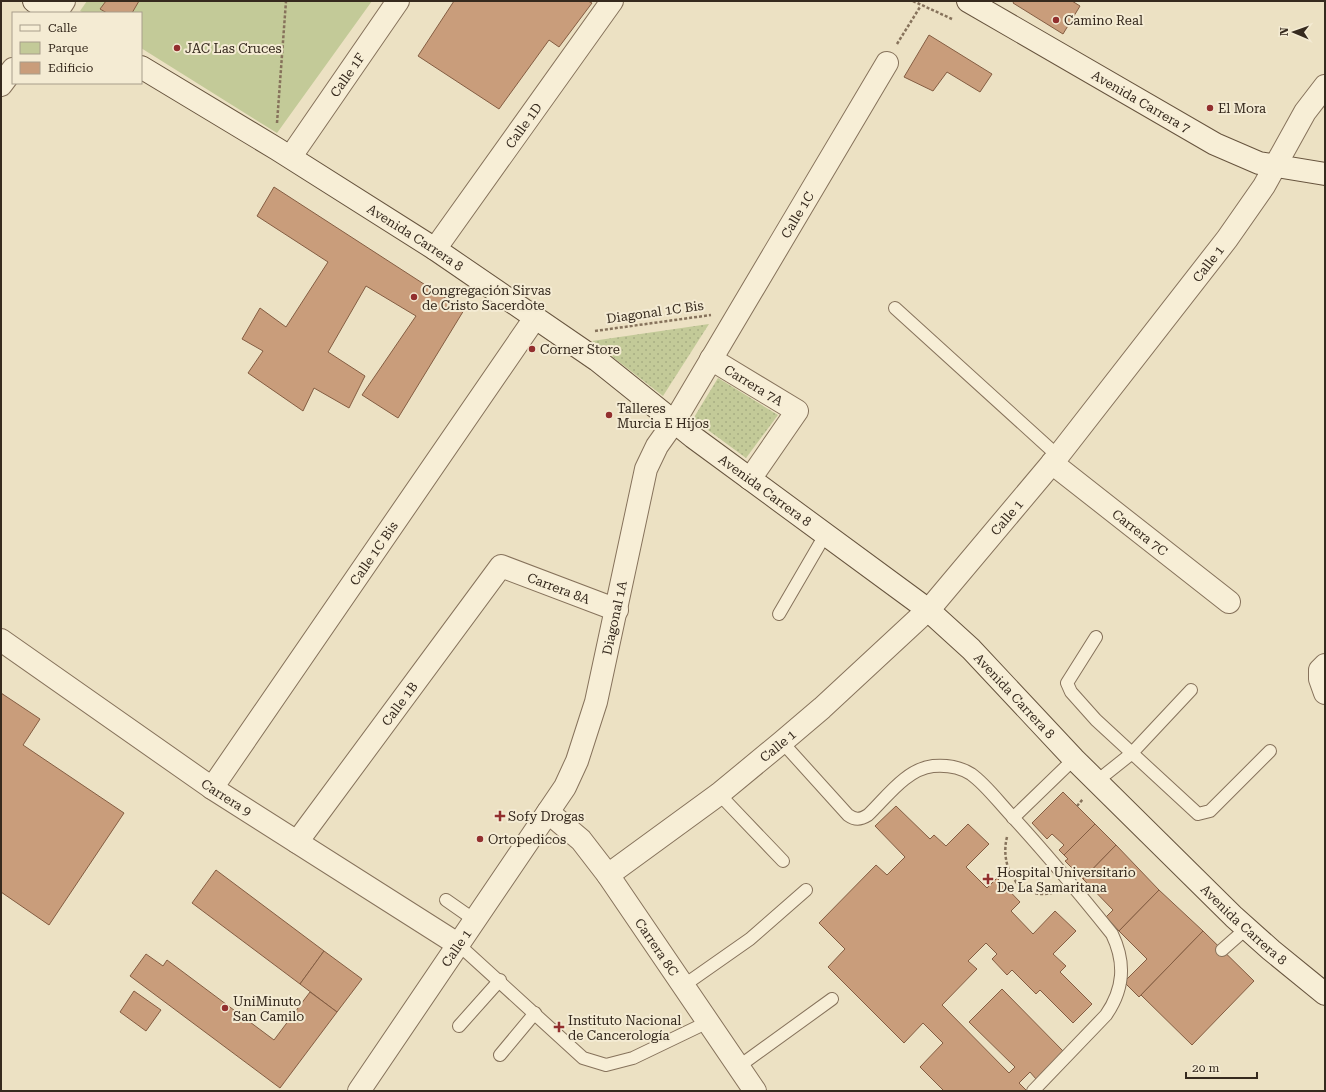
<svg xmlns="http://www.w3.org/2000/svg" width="1326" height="1092" viewBox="0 0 1326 1092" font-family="'Roboto Serif',serif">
  <defs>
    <pattern id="grass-dots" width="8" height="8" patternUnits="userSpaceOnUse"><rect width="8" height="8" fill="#c3ca98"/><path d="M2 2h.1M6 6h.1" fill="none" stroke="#a8ae83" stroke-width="1.8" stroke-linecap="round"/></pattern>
  </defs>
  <rect width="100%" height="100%" fill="#ece1c3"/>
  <g fill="url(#grass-dots)">
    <polygon points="709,324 663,396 592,341"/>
    <polygon points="718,378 778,415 746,458 693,419"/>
  </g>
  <polygon fill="#c3ca98" points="87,1 372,1 277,133 141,48 141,13 84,13 80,11"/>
  <g fill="#c99d7b" stroke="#845d42">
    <polygon points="106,1 139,1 132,13 107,13 100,9"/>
    <polygon points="454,1 588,1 592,3 559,47 549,40 499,109 418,56"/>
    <polygon points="1014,1 1072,1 1080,6 1063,34 1013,3"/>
    <polygon points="929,35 992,74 980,92 947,72 933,91 904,77"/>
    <polygon points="274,187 464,310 398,418 362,395 416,316 366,286 328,352 365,376 349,408 314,388 303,411 248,373 263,351 242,339 260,308 286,327 328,262 257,216"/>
    <polygon points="1,693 40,719 23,745 124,813 49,925 1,892"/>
    <polygon points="1063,792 1095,824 1064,855 1059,850 1064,845 1052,834 1047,839 1032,823"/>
    <polygon points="896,806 930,839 934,835 946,846 968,824 989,844 966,867 987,888 997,878 1020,902 1011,911 1033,934 1055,911 1076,931 1053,954 1066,966 1060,972 1092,1004 1073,1023 1040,990 1036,994 1012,970 1007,975 992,959 997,954 986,943 968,961 977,969 942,1005 1009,1073 1015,1067 969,1022 1002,989 1063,1051 1036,1079 1030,1072 1019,1083 1026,1090 1025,1091 944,1091 920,1067 943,1043 923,1023 904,1043 828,967 845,949 819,923 876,865 887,875 905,857 875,826"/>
    <polygon points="1095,824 1116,845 1083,879 1065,861 1068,859 1064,855"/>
    <polygon points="1116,845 1159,890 1119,931 1106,917 1113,910 1083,879"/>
    <polygon points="216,870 324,951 300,984 192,903"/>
    <polygon points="1159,890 1203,931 1139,997 1124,982 1147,959 1119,931"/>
    <polygon points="1203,931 1254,981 1192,1045 1141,995"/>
    <polygon points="324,951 362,979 337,1012 300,984"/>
    <polygon points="146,954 163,966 167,960 274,1040 310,992 337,1012 280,1088 130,976"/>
    <polygon points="134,991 161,1010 146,1031 120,1012"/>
  </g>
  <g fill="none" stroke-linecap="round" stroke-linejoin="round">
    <defs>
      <g id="service">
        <polyline points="895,308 1058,456"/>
        <polyline points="779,614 825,535"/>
        <polyline points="1096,637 1067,683 1071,692 1096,720 1198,814 1210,811 1270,751"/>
        <path d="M782,742L848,815C855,820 860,820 868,815C886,798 906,769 933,766C945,765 960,767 971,774C985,784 997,800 1009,813C1045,852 1079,893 1112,934C1126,963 1124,989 1106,1015L1033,1091"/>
        <polyline points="1097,781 1131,754 1191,690"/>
        <polyline points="719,794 783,861"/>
        <polyline points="1013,818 1074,759"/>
        <polyline points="446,900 476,921"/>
        <polyline points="459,945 583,1058 606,1065 633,1058 708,1022"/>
        <polyline points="1222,950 1247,928"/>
        <polyline points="683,986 750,939 806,890"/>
        <polyline points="459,1026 500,980"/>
        <polyline points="500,1055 535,1013"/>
        <polyline points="738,1067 832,999"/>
      </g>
      <g id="minor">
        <path id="s1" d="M296,149L398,1"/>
        <path id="s2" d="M435,249L612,1"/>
        <path id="s3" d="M711,359L797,411L750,479"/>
        <path id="s4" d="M674,422L887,63"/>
        <path id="s5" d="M1052,463L1229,602"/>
        <path id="s6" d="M1,640L212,788L459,945"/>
        <polyline points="1325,665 1320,670 1320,679 1325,693"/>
        <path id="s7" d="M212,788L535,318"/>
        <path id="s8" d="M297,842L501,566L617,610"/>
        <path id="s9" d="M608,875L755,1091"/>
      </g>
      <g id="tertiary">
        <polyline points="56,13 64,1"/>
        <polyline points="1,85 13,69"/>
        <path id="s10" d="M548,812L581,840L608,875L719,794L782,742L822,708L932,606L1058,456L1227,239L1264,186L1305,112L1325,86"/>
        <path id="s11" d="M359,1091L565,787L577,761L596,702L646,469L657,446L674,422"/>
      </g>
      <g id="secondary">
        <polyline points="34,1 52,13"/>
        <path id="s12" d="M968,1L1215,144L1259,163L1325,174"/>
        <path id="s13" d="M141,67L277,149L435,249L597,360L693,437L927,609L971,649L1074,759L1234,917L1271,950L1325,994"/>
      </g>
    </defs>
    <use href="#service" stroke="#86725b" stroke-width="14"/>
    <use href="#minor" stroke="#86725b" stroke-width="24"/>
    <use href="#tertiary" stroke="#86725b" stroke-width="24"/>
    <use href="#secondary" stroke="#67543e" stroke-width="24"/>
    <g stroke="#86725b" stroke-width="2.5" stroke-dasharray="3 2" stroke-linecap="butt">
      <polyline points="913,1 952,19"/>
      <polyline points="897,44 920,7"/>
      <polyline points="277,123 286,1"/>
      <polyline points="595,331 711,315"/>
      <polyline points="1077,806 1083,799"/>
      <path d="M1007,837C999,868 1020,903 1055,892"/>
      <polyline points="1008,890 1016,883"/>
    </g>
    <use href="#service" stroke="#f7eed6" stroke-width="12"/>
    <use href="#minor" stroke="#f7eed6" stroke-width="22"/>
    <use href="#tertiary" stroke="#f7eed6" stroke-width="22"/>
    <use href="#secondary" stroke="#f7eed6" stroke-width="22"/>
  </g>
  <g fill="#922f2e" stroke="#f4ebd3" stroke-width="1.5">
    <circle cx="1056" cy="20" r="4"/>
    <circle cx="177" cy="48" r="4"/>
    <circle cx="1210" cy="108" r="4"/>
    <circle cx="414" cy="297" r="4"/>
    <circle cx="532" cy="349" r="4"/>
    <circle cx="609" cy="415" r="4"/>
    <path d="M498 810h4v4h4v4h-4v4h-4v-4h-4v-4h4z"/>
    <circle cx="480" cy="839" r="4"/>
    <path d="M986 873h4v4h4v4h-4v4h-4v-4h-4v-4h4z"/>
    <circle cx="225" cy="1008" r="4"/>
    <path d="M557 1021h4v4h4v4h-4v4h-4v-4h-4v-4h4z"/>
  </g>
  <g text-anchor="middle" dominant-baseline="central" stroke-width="4" stroke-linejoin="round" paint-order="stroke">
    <g font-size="13" fill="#362a1e" stroke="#f4ebd3" text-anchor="start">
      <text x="1064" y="20">Camino Real</text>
      <text x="185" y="48">JAC Las Cruces</text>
      <text x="1218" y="108">El Mora</text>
      <text x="422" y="290">Congregación Sirvas<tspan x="422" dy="15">de Cristo Sacerdote</tspan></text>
      <text x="540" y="349">Corner Store</text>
      <text x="617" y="408">Talleres<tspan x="617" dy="15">Murcia E Hijos</tspan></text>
      <text x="508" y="816">Sofy Drogas</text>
      <text x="488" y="839">Ortopedicos</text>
      <text x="997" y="872">Hospital Universitario<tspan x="997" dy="15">De La Samaritana</tspan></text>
      <text x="233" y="1001">UniMinuto<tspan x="233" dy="15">San Camilo</tspan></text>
      <text x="568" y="1020">Instituto Nacional<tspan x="568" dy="15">de Cancerología</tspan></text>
    </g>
    <g font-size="13" fill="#362a1e" stroke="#f4ebd3">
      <text stroke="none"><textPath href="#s1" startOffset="90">Calle 1F</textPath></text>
      <text stroke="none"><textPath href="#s12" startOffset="200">Avenida Carrera 7</textPath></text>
      <text stroke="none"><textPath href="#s2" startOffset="152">Calle 1D</textPath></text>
      <text stroke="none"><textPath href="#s4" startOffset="241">Calle 1C</textPath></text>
      <text stroke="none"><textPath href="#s13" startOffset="323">Avenida Carrera 8</textPath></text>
      <text stroke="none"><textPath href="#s10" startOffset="949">Calle 1</textPath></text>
      <text transform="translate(655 312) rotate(-8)">Diagonal 1C Bis</text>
      <text stroke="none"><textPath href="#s3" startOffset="50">Carrera 7A</textPath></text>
      <text stroke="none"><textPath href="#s13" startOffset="755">Avenida Carrera 8</textPath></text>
      <text stroke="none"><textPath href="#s10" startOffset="625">Calle 1</textPath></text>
      <text stroke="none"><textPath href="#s5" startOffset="112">Carrera 7C</textPath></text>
      <text stroke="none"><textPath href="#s7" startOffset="285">Calle 1C Bis</textPath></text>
      <text stroke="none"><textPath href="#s8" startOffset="405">Carrera 8A</textPath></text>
      <text stroke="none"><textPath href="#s11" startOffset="544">Diagonal 1A</textPath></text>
      <text stroke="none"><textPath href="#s13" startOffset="1079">Avenida Carrera 8</textPath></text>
      <text stroke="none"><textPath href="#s8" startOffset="172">Calle 1B</textPath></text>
      <text stroke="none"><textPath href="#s10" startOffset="301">Calle 1</textPath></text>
      <text stroke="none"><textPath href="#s6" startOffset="275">Carrera 9</textPath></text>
      <text stroke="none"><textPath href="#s13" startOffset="1403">Avenida Carrera 8</textPath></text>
      <text stroke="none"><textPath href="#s9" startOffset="87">Carrera 8C</textPath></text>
      <text stroke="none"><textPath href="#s11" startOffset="173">Calle 1</textPath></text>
    </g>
  </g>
  <rect width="1326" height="1092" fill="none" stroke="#362a1e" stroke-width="4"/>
  <rect x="12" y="12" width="130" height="72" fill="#f4ebd3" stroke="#a89e8b"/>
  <rect x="20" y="25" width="20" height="6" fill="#f7eed6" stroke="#a89e8b"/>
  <text x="48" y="32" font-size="12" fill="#362a1e">Calle</text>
  <rect x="20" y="42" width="20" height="12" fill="#c3ca98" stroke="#a89e8b"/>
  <text x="48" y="52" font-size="12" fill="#362a1e">Parque</text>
  <rect x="20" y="62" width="20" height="12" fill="#c99d7b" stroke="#a89e8b"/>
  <text x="48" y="72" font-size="12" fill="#362a1e">Edificio</text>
  <g transform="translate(1294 32) rotate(272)" stroke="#f4ebd3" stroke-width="3" paint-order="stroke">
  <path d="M0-3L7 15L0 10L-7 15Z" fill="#362a1e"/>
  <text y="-6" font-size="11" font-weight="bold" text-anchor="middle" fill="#362a1e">N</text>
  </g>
  <path d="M1186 1072v6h71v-6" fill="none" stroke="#362a1e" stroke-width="2"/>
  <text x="1192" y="1072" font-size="12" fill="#362a1e" stroke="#f4ebd3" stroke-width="3" paint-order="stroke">20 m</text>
</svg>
